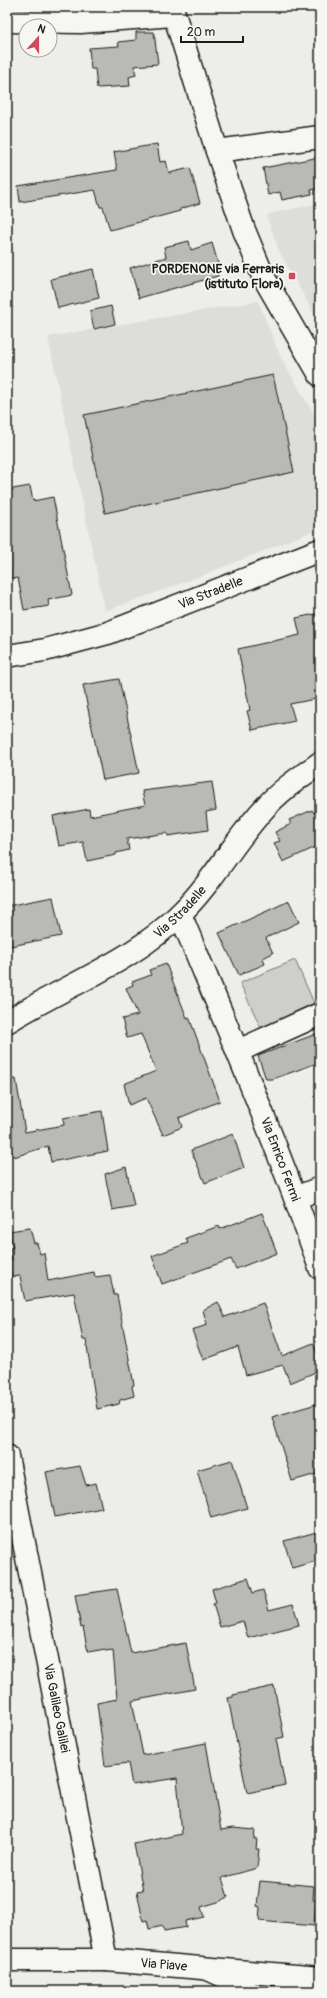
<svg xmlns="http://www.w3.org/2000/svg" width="327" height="1998" viewBox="0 0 327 1998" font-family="Pangolin,sans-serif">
  <rect width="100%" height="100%" fill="#edede9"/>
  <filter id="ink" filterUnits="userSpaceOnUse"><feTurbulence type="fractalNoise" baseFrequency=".025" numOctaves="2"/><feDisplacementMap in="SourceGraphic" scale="8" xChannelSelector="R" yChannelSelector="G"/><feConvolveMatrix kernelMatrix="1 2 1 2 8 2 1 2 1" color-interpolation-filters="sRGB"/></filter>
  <g filter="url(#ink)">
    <g fill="#ddddda">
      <polygon points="320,203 320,325 280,253 267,218 269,214 273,213"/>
      <polygon points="258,301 282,360 320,424 320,528 196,578 105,611 48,337"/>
    </g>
    <polygon fill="#cececb" stroke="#757574" points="295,960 314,1003 261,1028 240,983"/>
    <g fill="#b9b9b6" stroke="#1c1c1c">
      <polygon points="136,32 154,32 158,64 134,66 136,75 129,77 130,86 97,88 95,69 91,69 89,48 119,46 118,42 136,40"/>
      <polygon points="157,144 160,162 166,161 169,173 190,168 200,203 180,209 180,211 110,230 103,207 100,207 95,190 20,202 18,186 117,170 114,152"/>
      <polygon points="320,157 320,188 311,190 312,194 282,200 280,192 268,195 263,168"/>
      <polygon points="189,241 191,250 212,243 220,270 217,271 218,276 139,298 130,268 166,257 164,247"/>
      <polygon points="93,269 99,298 58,308 51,279"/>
      <polygon points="111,306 115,324 94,329 90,311"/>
      <polygon points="273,375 294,472 105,513 84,415"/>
      <polygon points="30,486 33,501 53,497 72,595 48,600 49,606 24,610 18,578 11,579 7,557 7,490"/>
      <polygon points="320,613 320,698 290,704 295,721 252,730 247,711 250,710 238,649 300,635 296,618"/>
      <polygon points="119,679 139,773 103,780 83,685"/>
      <polygon points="212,782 216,810 206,812 208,830 168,836 167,833 127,839 129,850 116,853 116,855 87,861 83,842 59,846 53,816 89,809 90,816 145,805 142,791"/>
      <polygon points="312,810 314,813 320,811 320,845 283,862 274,843 280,841 275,832 291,824 289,820"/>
      <polygon points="53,897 61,936 11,946 10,939 7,940 7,906"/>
      <polygon points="289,901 299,922 266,938 273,953 263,958 265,964 239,975 219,933"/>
      <polygon points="166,964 187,1018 189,1017 220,1101 179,1118 182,1127 163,1135 146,1098 129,1105 124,1084 156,1071 141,1034 127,1038 122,1019 138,1015 126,988 133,985 132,982 151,975 149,970"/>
      <polygon points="316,1034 320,1044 320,1062 273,1079 266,1079 258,1056"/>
      <polygon points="7,1079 16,1079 25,1132 64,1125 63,1118 102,1111 108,1151 51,1162 48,1146 14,1157 7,1142"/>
      <polygon points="233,1134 244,1168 205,1183 191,1150"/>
      <polygon points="126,1167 134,1206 112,1210 105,1174"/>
      <polygon points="262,1213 277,1253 236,1269 231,1259 162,1284 152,1256 188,1243 186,1238 219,1226 220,1229"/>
      <polygon points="30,1228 34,1243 37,1243 40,1254 44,1253 48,1281 94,1272 95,1277 110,1275 114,1295 117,1295 134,1385 132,1386 134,1396 120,1400 119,1404 97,1409 86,1340 83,1340 74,1293 25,1301 20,1276 11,1277 9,1260 12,1260 10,1248 13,1248 9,1231"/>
      <polygon points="218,1302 225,1317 263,1303 282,1356 313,1343 320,1361 320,1370 290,1383 283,1365 246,1375 238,1347 203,1360 192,1330 207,1325 203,1310"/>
      <polygon points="320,1403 320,1473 292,1481 272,1417"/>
      <polygon points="232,1460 247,1508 211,1518 197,1470"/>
      <polygon points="80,1466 86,1485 96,1483 102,1508 55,1517 46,1472"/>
      <polygon points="320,1531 320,1560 292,1568 284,1541"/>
      <polygon points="248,1578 253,1593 263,1590 269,1610 293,1604 299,1625 248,1638 243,1621 220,1627 213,1604 216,1603 212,1589"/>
      <polygon points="117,1589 131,1653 186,1643 195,1689 132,1701 143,1755 206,1743 221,1830 233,1828 255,1830 254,1839 257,1839 256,1849 259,1849 257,1868 222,1878 228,1897 223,1899 221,1901 201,1907 204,1917 185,1921 186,1927 164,1931 163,1926 149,1929 147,1920 143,1921 137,1891 143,1890 134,1844 182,1834 177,1778 132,1785 128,1763 105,1766 97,1703 117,1699 113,1650 105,1651 105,1649 88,1652 83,1627 81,1628 75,1595"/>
      <polygon points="274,1686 284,1737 276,1739 285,1785 247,1793 228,1698 233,1697 233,1695"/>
      <polygon points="260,1881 314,1886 313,1900 316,1900 314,1926 259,1921 260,1907 257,1906"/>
    </g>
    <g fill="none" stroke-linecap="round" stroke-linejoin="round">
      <defs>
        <g id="minor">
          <polyline points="172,7 217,151 244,230 263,276 320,375"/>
          <polyline points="7,21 81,22 173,15"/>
          <polyline points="217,151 320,137"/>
          <path id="s1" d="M7,656L45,650L108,633L320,550"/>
          <path id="s2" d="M180,914C229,1031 279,1148 320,1268"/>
          <path id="s3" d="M7,1022C64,986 133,962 181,913C212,883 233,843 262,811C278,792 300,777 320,763"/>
          <polyline points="238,1051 320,1014"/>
          <polyline points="296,1198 320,1188"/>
          <path id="s4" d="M7,1456L106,1960"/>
          <polyline points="208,1969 234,1981 247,1991"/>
        </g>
        <g id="tertiary">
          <path id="s5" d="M7,1960H106L320,1978"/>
        </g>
      </defs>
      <use href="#minor" stroke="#1c1c1c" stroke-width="25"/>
      <use href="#tertiary" stroke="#1c1c1c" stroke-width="25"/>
      <use href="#minor" stroke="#f6f6f2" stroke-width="22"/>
      <use href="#tertiary" stroke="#f6f6f2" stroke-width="22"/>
    </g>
  </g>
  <rect fill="#d1495b" stroke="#f6f6f2" stroke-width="1.5" x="288" y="272" width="8" height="8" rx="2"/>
  <g text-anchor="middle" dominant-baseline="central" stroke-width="3.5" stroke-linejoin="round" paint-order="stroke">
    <g font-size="13" font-weight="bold" fill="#1c1c1c" stroke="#f6f6f2" text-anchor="end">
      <text x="284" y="269">PORDENONE via Ferraris<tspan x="284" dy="15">(istituto Flora)</tspan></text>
    </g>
    <g font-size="13" fill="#1c1c1c" stroke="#f6f6f2">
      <text stroke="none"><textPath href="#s1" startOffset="214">Via Stradelle</textPath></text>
      <text stroke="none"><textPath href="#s3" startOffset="206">Via Stradelle</textPath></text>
      <text stroke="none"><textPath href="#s2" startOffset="265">Via Enrico Fermi</textPath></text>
      <text stroke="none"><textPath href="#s4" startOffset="257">Via Galileo Galilei</textPath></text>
      <text stroke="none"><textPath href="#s5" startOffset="157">Via Piave</textPath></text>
    </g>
  </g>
  <rect width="327" height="1998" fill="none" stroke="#f6f6f2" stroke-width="24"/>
  <rect x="12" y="12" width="303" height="1974" fill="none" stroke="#1c1c1c" stroke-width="1.5" filter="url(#ink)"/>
  <g transform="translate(38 38) rotate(21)"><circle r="19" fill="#f6f6f2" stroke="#9f9f9c"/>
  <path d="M0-3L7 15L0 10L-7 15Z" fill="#d1495b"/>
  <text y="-6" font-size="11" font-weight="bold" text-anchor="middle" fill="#1c1c1c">N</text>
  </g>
  <path d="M181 36v6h62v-6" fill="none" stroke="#1c1c1c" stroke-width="2"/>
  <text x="187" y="36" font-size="12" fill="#1c1c1c" stroke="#f6f6f2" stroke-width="3" paint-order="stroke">20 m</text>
</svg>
